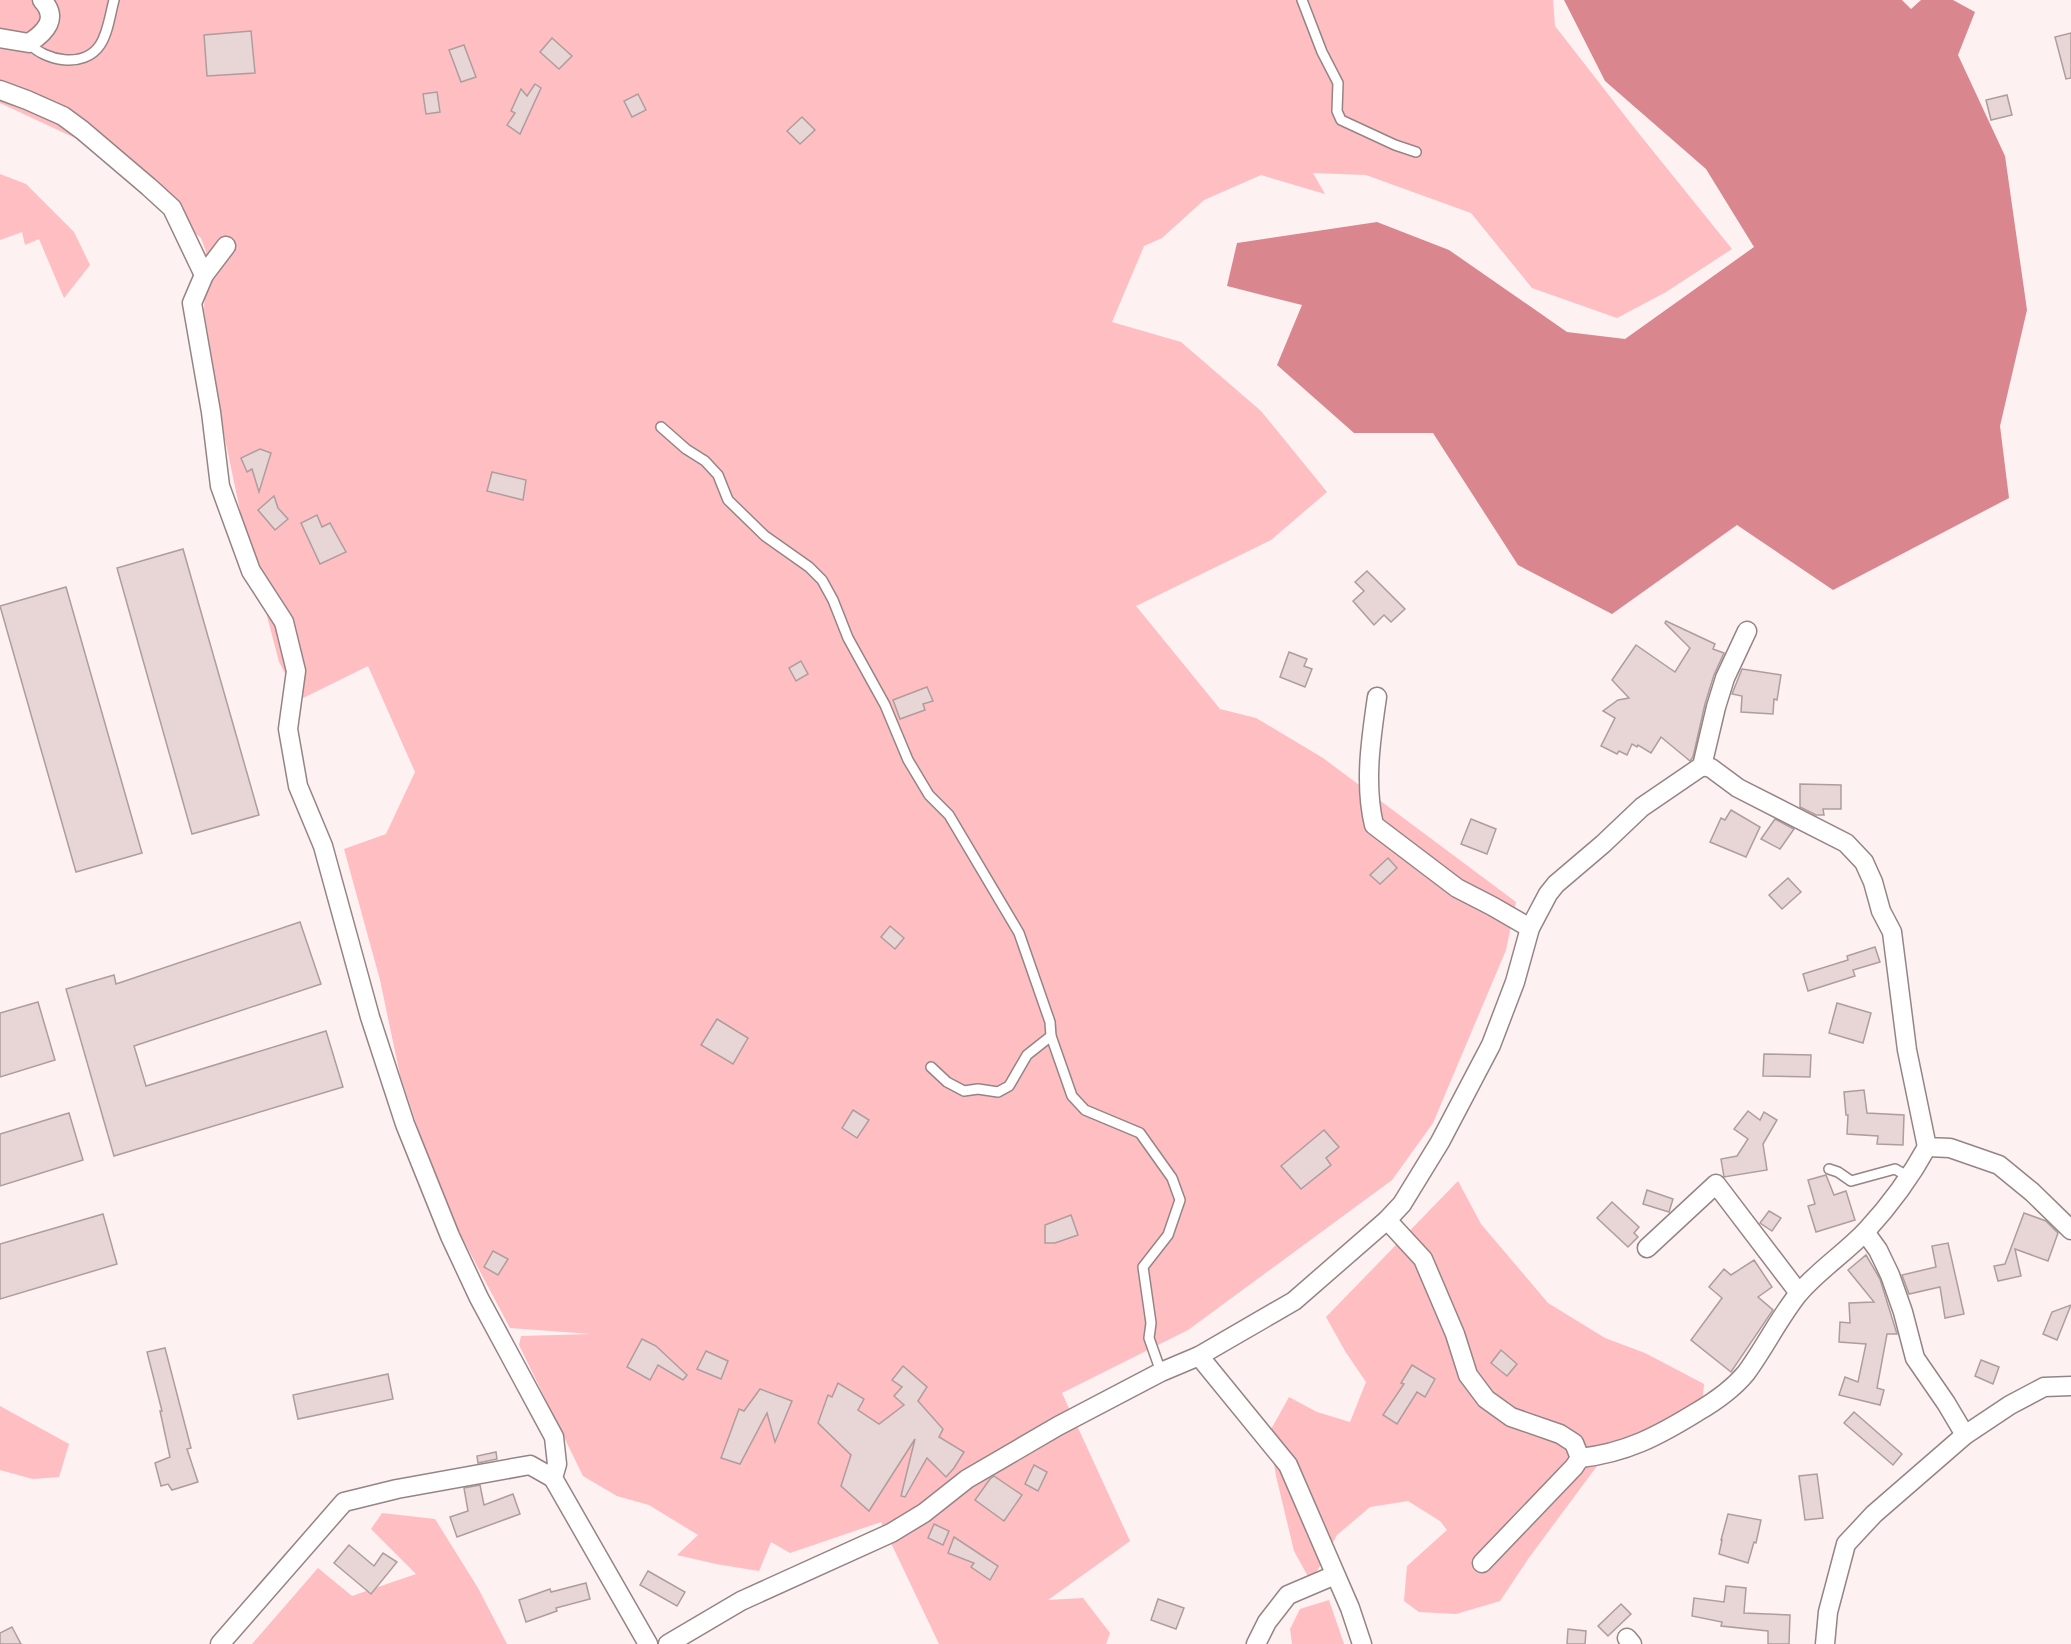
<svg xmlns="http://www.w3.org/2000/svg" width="2071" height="1644" viewBox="0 0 2071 1644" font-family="Cabin,sans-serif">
  <rect width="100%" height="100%" fill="#fdf1f2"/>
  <g fill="#febec2">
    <polygon points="0,0 1553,0 1555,26 1636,130 1732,249 1666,292 1617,318 1532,288 1471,213 1366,175 1313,173 1325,194 1261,175 1204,200 1162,238 1144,246 1112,322 1181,342 1261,411 1327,492 1271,540 1136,606 1220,709 1256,718 1323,758 1516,902 1506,950 1433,1123 1392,1180 1188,1330 1062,1393 1130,1541 1048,1600 1083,1598 1110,1633 1106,1644 939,1644 881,1522 790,1553 771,1542 759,1571 716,1564 677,1555 698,1535 649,1505 617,1496 583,1476 519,1345 521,1336 591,1334 510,1328 441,1198 400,1075 380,980 344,849 386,834 415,772 368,666 299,700 279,662 242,520 225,439 204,310 206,252 201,238 75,138 0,103"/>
    <polygon points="0,174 26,184 74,232 90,265 64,298 39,239 25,245 22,232 0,240"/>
    <polygon points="1458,1181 1481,1224 1548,1303 1605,1338 1645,1353 1704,1384 1702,1406 1611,1447 1528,1559 1500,1601 1456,1614 1419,1612 1404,1601 1407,1566 1447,1530 1440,1521 1408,1501 1370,1507 1337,1535 1311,1582 1294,1551 1276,1476 1269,1433 1289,1397 1317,1412 1350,1422 1366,1382 1345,1351 1326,1317"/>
    <polygon points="0,1406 69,1444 59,1477 33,1479 0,1470"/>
    <polygon points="382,1513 435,1519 478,1588 507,1644 252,1644 318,1568 352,1596 416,1574 371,1529"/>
    <polygon points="1329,1600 1344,1644 1292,1644 1290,1629 1300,1609"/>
  </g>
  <polygon fill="#da868e" points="1564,0 1902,0 1911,9 1921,0 1953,0 1975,12 1958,55 2005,156 2027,310 2000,426 2009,498 1833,590 1737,525 1612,614 1518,565 1433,433 1354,433 1277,365 1302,305 1227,286 1237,243 1377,222 1449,250 1567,332 1625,339 1754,247 1706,169 1605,81"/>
  <g fill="#e8d5d5" stroke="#af9d9e" stroke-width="1.5">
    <polygon points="251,31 255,73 207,76 204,35"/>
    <polygon points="2071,33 2071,78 2066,79 2055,37"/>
    <polygon points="552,38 572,56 559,69 540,52"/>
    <polygon points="464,45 476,77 461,82 449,50"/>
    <polygon points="535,84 541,88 520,134 507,125 515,113 511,111 521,89 527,96"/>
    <polygon points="437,92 440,112 426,114 423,94"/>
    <polygon points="638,94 646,110 632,117 624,101"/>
    <polygon points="2007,95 2012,115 1991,120 1986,100"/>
    <polygon points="802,117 815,130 800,144 787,131"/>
    <polygon points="260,449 271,453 259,492 252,469 247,472 241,458"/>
    <polygon points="492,472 526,480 523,500 487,491"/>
    <polygon points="274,496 278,508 288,519 275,530 258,510"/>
    <polygon points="317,515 322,527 330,523 346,552 320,564 301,523"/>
    <polygon points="183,549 259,815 192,834 117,568"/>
    <polygon points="1367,571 1405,609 1391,622 1384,615 1374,625 1353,601 1364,591 1355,582"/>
    <polygon points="66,587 142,853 76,872 0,606"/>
    <polygon points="1666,621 1715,644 1713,649 1724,653 1714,675 1705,704 1693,757 1690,761 1661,737 1651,753 1638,745 1637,747 1632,744 1627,755 1619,751 1617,754 1601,746 1615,718 1603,711 1618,700 1629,698 1612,680 1636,645 1675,672 1690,648 1665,623"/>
    <polygon points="1289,652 1307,659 1304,666 1312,669 1305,687 1280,677"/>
    <polygon points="801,661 808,674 796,681 789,668"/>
    <polygon points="1742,669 1781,675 1777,700 1774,699 1773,714 1741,712 1742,696 1732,694"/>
    <polygon points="927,687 933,701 923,704 925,710 900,719 893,700"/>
    <polygon points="1800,784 1841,785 1841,809 1823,809 1824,815 1816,815 1800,807"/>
    <polygon points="1731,810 1760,827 1746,857 1710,842 1721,818 1725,820"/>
    <polygon points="1471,819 1496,829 1487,854 1461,844"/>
    <polygon points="1775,819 1794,829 1780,849 1761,839"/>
    <polygon points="1388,858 1397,868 1380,884 1370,875"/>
    <polygon points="1788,878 1801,892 1782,909 1769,895"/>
    <polygon points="300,922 321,984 134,1046 146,1086 326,1031 343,1087 114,1156 66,989 114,975 116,984"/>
    <polygon points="890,926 904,938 895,949 881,937"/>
    <polygon points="1875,947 1880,962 1853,970 1855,976 1808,991 1803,974 1848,960 1847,956"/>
    <polygon points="38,1002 55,1060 0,1077 0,1013"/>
    <polygon points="1837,1003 1871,1013 1863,1043 1829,1033"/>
    <polygon points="717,1019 748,1038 733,1064 701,1045"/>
    <polygon points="1764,1054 1811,1055 1810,1077 1763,1076"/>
    <polygon points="1864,1090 1867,1113 1904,1115 1903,1145 1877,1144 1878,1136 1847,1134 1848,1115 1846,1115 1844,1092"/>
    <polygon points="853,1110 869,1120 857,1138 842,1128"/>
    <polygon points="1748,1111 1760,1120 1764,1112 1777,1120 1763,1144 1767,1170 1724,1177 1721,1159 1737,1156 1748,1139 1734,1129"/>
    <polygon points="69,1113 83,1160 0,1186 0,1134"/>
    <polygon points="1324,1130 1339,1147 1326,1158 1331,1165 1301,1189 1281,1166"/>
    <polygon points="1826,1175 1834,1195 1846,1191 1855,1220 1816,1232 1808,1206 1815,1204 1808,1180"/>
    <polygon points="1647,1190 1673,1199 1669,1212 1643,1204"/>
    <polygon points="1612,1202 1639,1227 1634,1233 1638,1237 1628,1247 1597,1218"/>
    <polygon points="1769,1211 1781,1218 1772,1231 1760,1223"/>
    <polygon points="2024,1213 2046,1221 2058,1233 2048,1261 2015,1249 2021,1276 1998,1281 1994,1266 2005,1264"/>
    <polygon points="103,1214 117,1264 0,1299 0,1244"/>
    <polygon points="1071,1215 1078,1235 1055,1243 1045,1243 1045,1225"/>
    <polygon points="1948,1243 1964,1314 1945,1318 1940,1287 1909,1294 1902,1275 1936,1267 1932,1246"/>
    <polygon points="493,1251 508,1259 498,1275 484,1267"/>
    <polygon points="1866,1255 1880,1279 1897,1334 1887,1334 1877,1388 1884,1390 1880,1405 1839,1395 1845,1377 1858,1382 1866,1344 1839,1342 1840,1322 1850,1323 1849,1303 1874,1302 1848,1270"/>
    <polygon points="1754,1260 1772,1287 1758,1297 1773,1310 1731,1372 1691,1340 1722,1298 1709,1287 1724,1269 1731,1275"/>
    <polygon points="2071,1305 2057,1340 2043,1334 2052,1312"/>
    <polygon points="642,1339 656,1346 687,1375 683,1380 658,1365 650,1380 627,1367"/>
    <polygon points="165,1348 191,1448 187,1449 198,1482 172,1490 168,1484 161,1486 155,1463 170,1457 160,1411 162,1411 147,1352"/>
    <polygon points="1501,1350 1517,1364 1507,1376 1491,1363"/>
    <polygon points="706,1351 728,1361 721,1379 697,1369"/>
    <polygon points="1981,1360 1999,1367 1993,1384 1975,1376"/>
    <polygon points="1412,1365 1435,1379 1425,1397 1417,1392 1397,1424 1383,1415 1404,1384 1401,1383"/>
    <polygon points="903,1366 927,1387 918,1401 943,1429 939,1437 964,1452 954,1468 946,1477 927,1458 905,1497 901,1496 915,1439 869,1511 841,1486 851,1455 818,1423 828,1395 832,1397 838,1383 864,1399 858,1410 879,1424 904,1405 894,1396 902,1387 892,1380"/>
    <polygon points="388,1374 393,1399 298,1419 293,1395"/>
    <polygon points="760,1389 792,1401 775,1442 767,1413 740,1464 721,1458 739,1409 744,1411"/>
    <polygon points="1854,1412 1902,1454 1893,1465 1844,1423"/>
    <polygon points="496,1452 497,1459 478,1463 477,1456"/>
    <polygon points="1034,1465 1047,1472 1038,1491 1025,1484"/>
    <polygon points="1817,1474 1823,1518 1805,1520 1799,1476"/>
    <polygon points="994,1476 1022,1495 1004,1521 975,1500 990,1479"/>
    <polygon points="480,1485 484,1505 513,1494 520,1514 457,1537 450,1517 468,1511 464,1488"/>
    <polygon points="1728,1514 1761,1520 1756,1543 1754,1542 1748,1563 1719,1554 1722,1540 1721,1540"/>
    <polygon points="934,1524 949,1531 943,1545 928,1538"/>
    <polygon points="954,1537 998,1566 990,1580 971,1567 974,1563 948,1553"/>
    <polygon points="349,1545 374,1566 383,1553 397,1562 371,1594 334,1563"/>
    <polygon points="648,1571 685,1592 677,1606 640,1585"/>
    <polygon points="586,1583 590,1599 556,1608 557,1611 526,1622 519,1600 550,1589 551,1592"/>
    <polygon points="1726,1586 1746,1588 1744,1613 1790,1615 1789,1644 1768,1644 1768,1631 1721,1626 1722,1622 1692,1616 1694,1598 1724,1602"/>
    <polygon points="1158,1599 1184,1608 1176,1629 1151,1620"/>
    <polygon points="1621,1604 1631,1614 1608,1636 1598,1626"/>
    <polygon points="12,1627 21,1644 0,1644 0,1633"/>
    <polygon points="1568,1629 1586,1631 1585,1644 1567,1644"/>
  </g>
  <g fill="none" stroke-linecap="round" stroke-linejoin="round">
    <defs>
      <g id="lane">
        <polyline points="1302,0 1322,52 1338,83 1337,111 1341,120 1395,145 1416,152"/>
        <path d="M29,43C44,61 84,69 100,45C108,33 110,15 114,0"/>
        <polyline points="661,427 686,449 705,461 718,475 728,500 765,536 809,567 822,580 833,600 848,638 885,705 908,760 929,795 949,815 1019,933 1050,1022 1051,1036 1072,1096 1085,1110 1140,1133 1172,1178 1180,1200 1168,1235 1143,1267 1151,1323 1149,1338 1161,1372"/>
        <polyline points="931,1067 947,1082 964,1091 978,1089 998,1092 1009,1086 1027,1055 1051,1036"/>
        <polyline points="1829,1169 1838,1172 1851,1181 1895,1169 1902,1173 1909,1180"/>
      </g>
      <g id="street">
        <path d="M0,38L29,43C46,32 59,18 42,0"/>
        <polyline points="0,90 27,100 63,116 82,130 149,187 172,208 204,275"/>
        <polyline points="226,246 204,275 192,303 211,412 220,486 251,571 284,622 296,671 288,729 298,786 323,846 370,1017 405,1124 450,1236 479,1298 554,1437 557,1464 553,1478 648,1644"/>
        <path d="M1377,697C1371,738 1364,784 1374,825L1457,888L1492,906L1530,928"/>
        <polyline points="1702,766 1711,768 1738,788 1846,843 1864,862 1873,882 1881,911 1892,932 1907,1050 1927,1147 1950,1148 1999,1165 2032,1192 2071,1230"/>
        <polyline points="1387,1220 1423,1259 1455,1334 1468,1375 1486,1399 1511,1417 1560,1434 1574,1443 1580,1458 1574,1467 1482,1563"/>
        <polyline points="1865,1232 1878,1250 1890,1275 1903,1312 1915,1358 1946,1403 1965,1435"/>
        <polyline points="1647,1248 1716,1184 1799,1293"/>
        <polyline points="1199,1356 1288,1465 1350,1608 1362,1644"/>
        <path d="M1580,1458C1626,1453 1658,1436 1697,1412C1716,1401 1732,1390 1746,1373C1765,1347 1779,1318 1799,1293C1819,1270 1845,1253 1866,1231C1890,1205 1910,1178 1927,1147"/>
        <polyline points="1627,1638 1632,1644"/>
        <polyline points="220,1644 344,1502 397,1489 530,1465 553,1478"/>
        <polyline points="668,1644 741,1601 891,1533 924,1513 967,1479 1058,1426 1161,1372 1199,1356 1294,1301 1387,1220 1402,1204 1440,1142 1491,1045 1515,982 1530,928 1548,894 1556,884 1603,844 1642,807 1702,766 1716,707 1725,678 1747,631"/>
        <polyline points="1256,1644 1267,1622 1288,1595 1335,1575"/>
        <polyline points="1825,1644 1828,1612 1846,1544 1874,1514 1965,1435 2010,1405 2044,1387 2071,1386"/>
      </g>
    </defs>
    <use href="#lane" stroke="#968485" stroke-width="12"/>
    <use href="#street" stroke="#968485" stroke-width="21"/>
    <use href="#lane" stroke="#fff" stroke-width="9"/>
    <use href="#street" stroke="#fff" stroke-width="18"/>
  </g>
</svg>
